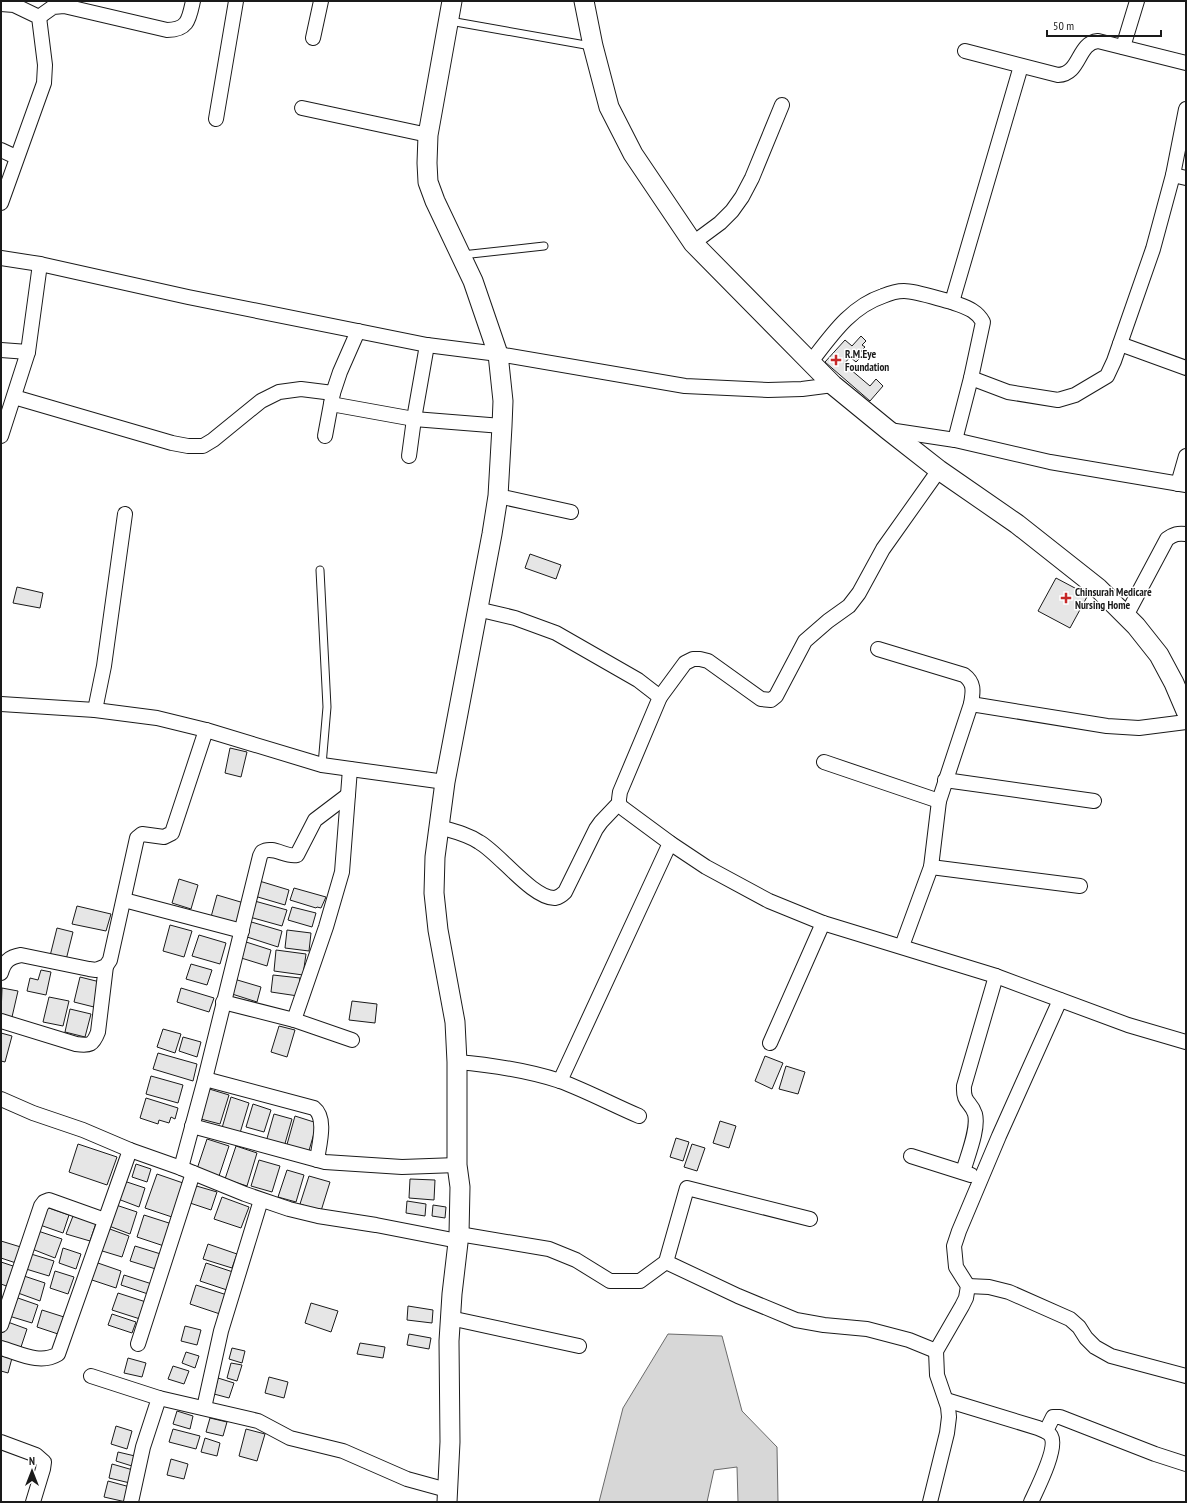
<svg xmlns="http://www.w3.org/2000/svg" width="1187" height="1503" viewBox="0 0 1187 1503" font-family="'PT Sans Narrow',sans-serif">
  <rect width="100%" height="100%" fill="#fff"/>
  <polygon fill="#d7d7d7" stroke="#6a6a6a" points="668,1334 722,1336 742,1411 777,1447 778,1502 738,1502 737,1467 714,1470 707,1502 599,1502 623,1408"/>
  <g fill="#e6e6e6" stroke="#1a1a1a">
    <polygon points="861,336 866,341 862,345 865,347 861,351 864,354 856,362 850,357 844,364 870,386 876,379 883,386 870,401 825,362 845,340 852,346"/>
    <polygon points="530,554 561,565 556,579 525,568"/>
    <polygon points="1056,578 1088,595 1070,628 1038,611"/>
    <polygon points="17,587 43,593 40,608 13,603"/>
    <polygon points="230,748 247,752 241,777 225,773"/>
    <polygon points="179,879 198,885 191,909 172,903"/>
    <polygon points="256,880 289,890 285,905 251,895"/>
    <polygon points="294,888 326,897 321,908 317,907 316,908 290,900"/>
    <polygon points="217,895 244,903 237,925 211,917"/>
    <polygon points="251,900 287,910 282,926 246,916"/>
    <polygon points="77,906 111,914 106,931 72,924"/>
    <polygon points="292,907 316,913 312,927 288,920"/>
    <polygon points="248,921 282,931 278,947 244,936"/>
    <polygon points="170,925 192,931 184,957 163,951"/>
    <polygon points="57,928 73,932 66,960 50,956"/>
    <polygon points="287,930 311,933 309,951 285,948"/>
    <polygon points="199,935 226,943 220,964 192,956"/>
    <polygon points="243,941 271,950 267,966 238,957"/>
    <polygon points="276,950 306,954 303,975 274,971"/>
    <polygon points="191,964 212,970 207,985 186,979"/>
    <polygon points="41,970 51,972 46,995 27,991 30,978 38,980"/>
    <polygon points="273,975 300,978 298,996 271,992"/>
    <polygon points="80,977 100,982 94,1007 74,1002"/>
    <polygon points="234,979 261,987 257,1002 229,993"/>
    <polygon points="2,988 18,991 12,1017 1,1015"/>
    <polygon points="181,988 214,998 209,1012 177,1002"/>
    <polygon points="49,997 69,1001 63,1026 43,1022"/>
    <polygon points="352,1001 377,1004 375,1023 349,1020"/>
    <polygon points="70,1009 91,1014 85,1037 65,1032"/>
    <polygon points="279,1026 295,1030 287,1057 271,1052"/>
    <polygon points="163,1029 181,1034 175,1053 157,1047"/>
    <polygon points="1,1033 12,1036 5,1062 1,1061"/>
    <polygon points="183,1037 201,1042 197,1057 179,1051"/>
    <polygon points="158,1053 197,1064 193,1081 153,1069"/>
    <polygon points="765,1056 783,1063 772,1089 755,1081"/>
    <polygon points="786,1066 805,1072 798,1094 779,1089"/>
    <polygon points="151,1076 183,1085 178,1103 146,1094"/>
    <polygon points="206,1088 229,1095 220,1124 197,1118"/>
    <polygon points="231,1097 249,1103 240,1133 222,1128"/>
    <polygon points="146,1098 178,1108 175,1119 171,1117 169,1123 159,1120 158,1124 140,1118"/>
    <polygon points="253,1104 271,1110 264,1132 246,1127"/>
    <polygon points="274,1114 292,1119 284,1147 266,1142"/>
    <polygon points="295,1116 317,1123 308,1154 286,1148"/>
    <polygon points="720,1121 736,1126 729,1148 713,1143"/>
    <polygon points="676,1138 689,1142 683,1161 670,1157"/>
    <polygon points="207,1139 229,1146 219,1176 197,1169"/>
    <polygon points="78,1144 117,1157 107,1185 69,1172"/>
    <polygon points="692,1144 705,1148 697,1171 684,1167"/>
    <polygon points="236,1146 257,1153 247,1186 225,1179"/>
    <polygon points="259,1160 280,1166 272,1192 251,1186"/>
    <polygon points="136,1164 151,1169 147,1182 132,1177"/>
    <polygon points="287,1170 304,1175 296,1202 278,1197"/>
    <polygon points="157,1174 186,1184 175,1218 145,1208"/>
    <polygon points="309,1176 330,1182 321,1211 300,1204"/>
    <polygon points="410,1179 435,1180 434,1200 409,1198"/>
    <polygon points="124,1181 145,1188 139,1207 118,1199"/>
    <polygon points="193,1185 217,1192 211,1210 187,1202"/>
    <polygon points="222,1197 249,1207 241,1228 214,1219"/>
    <polygon points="407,1201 426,1204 425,1216 406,1213"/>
    <polygon points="116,1205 137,1212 130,1234 109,1226"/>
    <polygon points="433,1205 446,1207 445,1218 432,1216"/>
    <polygon points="46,1207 69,1215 63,1233 40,1225"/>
    <polygon points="144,1215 172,1224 164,1246 137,1237"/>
    <polygon points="73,1216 96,1223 90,1241 66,1234"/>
    <polygon points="107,1228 129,1236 122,1257 99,1250"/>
    <polygon points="38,1231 62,1239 55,1258 32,1249"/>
    <polygon points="1,1241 24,1248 19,1264 1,1258"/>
    <polygon points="208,1244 237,1254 232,1268 203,1259"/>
    <polygon points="135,1246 164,1255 159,1270 130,1261"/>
    <polygon points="63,1248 81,1254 76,1269 59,1263"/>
    <polygon points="31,1254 54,1261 49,1276 26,1269"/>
    <polygon points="1,1262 16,1267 9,1287 1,1284"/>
    <polygon points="95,1262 121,1271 116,1288 89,1279"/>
    <polygon points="206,1263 233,1272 227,1290 200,1281"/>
    <polygon points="55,1271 74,1277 68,1294 50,1288"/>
    <polygon points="124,1275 152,1284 148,1294 121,1285"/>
    <polygon points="24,1276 45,1283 40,1301 18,1293"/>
    <polygon points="196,1285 227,1295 220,1314 190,1304"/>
    <polygon points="118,1293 146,1302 140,1319 112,1310"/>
    <polygon points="15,1297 38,1305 32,1323 9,1316"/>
    <polygon points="311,1303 338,1311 331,1332 305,1323"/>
    <polygon points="408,1306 433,1310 432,1323 407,1320"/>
    <polygon points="42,1310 64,1317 58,1334 37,1327"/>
    <polygon points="112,1314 136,1322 132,1333 108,1325"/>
    <polygon points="5,1321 27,1329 20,1350 1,1344 1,1334"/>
    <polygon points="185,1326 201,1330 197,1345 181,1341"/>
    <polygon points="409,1334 431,1338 429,1349 407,1345"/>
    <polygon points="360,1343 385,1347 383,1358 357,1354"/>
    <polygon points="232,1348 245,1351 242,1363 229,1359"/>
    <polygon points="186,1352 199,1356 195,1368 182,1363"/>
    <polygon points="1,1356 12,1358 8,1373 1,1371"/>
    <polygon points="128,1358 146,1363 142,1377 124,1373"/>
    <polygon points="231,1363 242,1365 237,1381 227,1378"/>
    <polygon points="173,1366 189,1371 184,1384 168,1379"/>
    <polygon points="269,1377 288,1382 284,1398 265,1393"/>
    <polygon points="218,1378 234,1383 229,1398 214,1394"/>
    <polygon points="177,1411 193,1416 190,1429 173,1424"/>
    <polygon points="210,1418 227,1422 223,1436 206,1432"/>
    <polygon points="116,1426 132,1431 127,1449 111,1444"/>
    <polygon points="173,1429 200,1436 196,1449 169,1442"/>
    <polygon points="246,1429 265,1434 257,1461 239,1456"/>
    <polygon points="205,1438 220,1443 217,1456 201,1452"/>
    <polygon points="118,1452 135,1456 132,1466 116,1461"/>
    <polygon points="171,1459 188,1464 184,1479 167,1475"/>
    <polygon points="112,1464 133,1470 130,1483 109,1478"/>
    <polygon points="108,1481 130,1487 126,1502 104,1497"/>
  </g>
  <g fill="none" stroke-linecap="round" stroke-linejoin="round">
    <defs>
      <g id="lane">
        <polyline points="450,21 591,46"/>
        <polyline points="462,255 544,246"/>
        <polyline points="320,570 327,707 322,765"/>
      </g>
      <g id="street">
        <polyline points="1,4 14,5 39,17 45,65 44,83 1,203"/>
        <path d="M39,17L53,7L64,6L167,30C188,30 189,19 193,1"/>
        <polyline points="313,38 321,1"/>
        <polyline points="1123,47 1137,1"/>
        <path d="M965,51L1058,75C1081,74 1077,43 1098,41L1186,63"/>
        <polyline points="302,108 428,135"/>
        <polyline points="216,119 236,1"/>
        <polyline points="1,150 16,157"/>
        <polyline points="1173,175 1186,178"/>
        <polyline points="693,243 720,223 732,211 742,197 752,178 782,105"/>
        <polyline points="1,258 40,264 188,297 427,345 498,354 685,386 768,390 802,389 833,385"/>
        <path d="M952,302C964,307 976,309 983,322L971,378L955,440"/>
        <polyline points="1120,344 1186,368"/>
        <polyline points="1,350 28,352"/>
        <path d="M810,363C831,336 850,307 883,296C890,293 897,291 904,291C916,291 939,299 952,302L1021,66"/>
        <polyline points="971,378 1008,392 1058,400 1075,395 1107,376 1114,361 1153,249 1173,175 1186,109"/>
        <polyline points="14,397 172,443 188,446 203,446 213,440 261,401 279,392 301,389 333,393"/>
        <polyline points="331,404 414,419 502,426"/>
        <polyline points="889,430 955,440 1050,462 1186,485"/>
        <polyline points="1,436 28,352 40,264"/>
        <polyline points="325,436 333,393 340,372 358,331"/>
        <polyline points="409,456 414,419 427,345"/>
        <polyline points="1178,484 1186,456"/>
        <polyline points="498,496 571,512"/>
        <path d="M477,609L515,618L556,633L638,680L660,697L620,792C619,800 617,804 624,809L670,843L706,867L769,901L823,923L996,976L1128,1025L1186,1042"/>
        <path d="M1126,616L1167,539C1174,534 1178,533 1186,534"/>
        <path d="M878,649L964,675C975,683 973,692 971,704"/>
        <polyline points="660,697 685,663 693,659 700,659 708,661 761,699 771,700 776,696 805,641 828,621 849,606 859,593 883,549 939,470"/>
        <polyline points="1,704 95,710 157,718 206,730 322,765 445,782"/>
        <polyline points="95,710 104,666 125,514"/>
        <polyline points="824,762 939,801"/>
        <polyline points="945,780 1094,801"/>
        <path d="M439,827C453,831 467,834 479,842C499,853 533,899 555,898C559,897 562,895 565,892L596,829L601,822L619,803"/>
        <polyline points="931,867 1080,886"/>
        <polyline points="124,900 242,931"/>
        <polyline points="902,946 931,867 939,801 971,704 1107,726 1139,728 1186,722"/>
        <path d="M1,973C4,962 9,957 21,955L89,969L96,970L106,966L110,960L137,838L142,834L164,837L172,833L206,730"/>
        <polyline points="223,1002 294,1020 352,1040"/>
        <polyline points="294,1020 326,927 342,872 350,769"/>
        <path d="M1,1021L76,1044C90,1046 93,1045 98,1032L106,966"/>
        <polyline points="770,1043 823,923"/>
        <path d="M457,1062C492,1065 526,1070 560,1081C587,1091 613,1105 639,1116"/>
        <path d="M205,1079L314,1108C327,1118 319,1145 317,1160"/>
        <polyline points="560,1081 670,843"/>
        <polyline points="1,1099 33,1113 83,1130 130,1150 181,1168 245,1194 289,1209 318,1216 376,1225 458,1241"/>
        <polyline points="192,1126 325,1162 402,1167 457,1165"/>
        <polyline points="911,1156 971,1175"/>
        <path d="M181,1168L205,1079L260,856L262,852C273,845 286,858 297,855L315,820L348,795"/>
        <path d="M963,1172C967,1157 979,1129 975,1114C971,1101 963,1104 964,1086L996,976"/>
        <polyline points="459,1234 549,1249 576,1260 610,1281 640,1281 666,1262 687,1188 810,1219"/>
        <polyline points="666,1262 738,1296 796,1320 824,1325 867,1329 909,1340 936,1351"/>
        <polyline points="968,1286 989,1287 1009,1292 1070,1319 1079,1327 1086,1338 1095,1347 1111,1356 1186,1376"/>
        <polyline points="450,1318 579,1346"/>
        <polyline points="1,1325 41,1206 44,1202 49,1200 105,1220"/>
        <polyline points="138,1344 193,1173"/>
        <path d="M1,1348C19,1353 40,1365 58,1354L130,1150"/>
        <polyline points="91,1376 159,1398 258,1421 290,1438 343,1451 407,1479 447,1490"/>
        <path d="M946,1400L1038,1428C1042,1430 1048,1431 1051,1436C1058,1448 1037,1489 1031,1502"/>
        <polyline points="204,1408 221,1331 261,1200"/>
        <polyline points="1046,1431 1053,1417 1060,1417 1155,1454 1186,1464"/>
        <polyline points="1,1442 36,1455 44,1462 43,1469 33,1502"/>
        <polyline points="131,1502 143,1447 159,1398"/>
        <polyline points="930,1502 947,1433 949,1417 948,1407 937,1375 936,1351 962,1306 966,1298 968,1286 956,1267 954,1246 959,1231 999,1136 1060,1000"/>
      </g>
      <g id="secondary">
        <polyline points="584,1 593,46 609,107 633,154 693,243 833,385 888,430 939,470 1017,524 1098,588 1136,626 1159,655 1174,683 1186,711"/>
        <polyline points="447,1502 450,1442 449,1341 452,1294 459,1234 460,1187 457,1165 457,1062 455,1022 438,930 434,893 435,857 445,782 492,534 498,496 502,426 503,401 498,354 473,281 435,201 428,182 427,163 428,135 452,1"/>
      </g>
    </defs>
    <use href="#lane" stroke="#1a1a1a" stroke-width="9"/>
    <use href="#street" stroke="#1a1a1a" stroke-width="16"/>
    <use href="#secondary" stroke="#1a1a1a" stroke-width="21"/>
    <use href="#lane" stroke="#fff" stroke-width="7"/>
    <use href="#street" stroke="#fff" stroke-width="14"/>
    <use href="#secondary" stroke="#fff" stroke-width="19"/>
  </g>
  <g fill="#c62828" stroke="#fff" stroke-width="1.5">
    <path d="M834 354h4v4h4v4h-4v4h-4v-4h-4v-4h4z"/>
    <path d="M1064 592h4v4h4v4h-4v4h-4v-4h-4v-4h4z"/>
  </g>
  <g text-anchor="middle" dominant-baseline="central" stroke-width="3" stroke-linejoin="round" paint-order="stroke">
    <g font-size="11" font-weight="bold" fill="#1a1a1a" stroke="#fff" text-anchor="start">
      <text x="845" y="354">R.M.Eye<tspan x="845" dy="13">Foundation</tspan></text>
      <text x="1075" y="592">Chinsurah Medicare<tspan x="1075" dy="13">Nursing Home</tspan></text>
    </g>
  </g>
  <rect width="1187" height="1503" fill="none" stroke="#1a1a1a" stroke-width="4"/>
  <g transform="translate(32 1471)" stroke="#ffffff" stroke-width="3" paint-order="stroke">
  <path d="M0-3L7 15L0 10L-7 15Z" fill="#1a1a1a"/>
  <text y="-6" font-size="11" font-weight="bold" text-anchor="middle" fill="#1a1a1a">N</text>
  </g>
  <path d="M1047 30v6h114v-6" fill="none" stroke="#1a1a1a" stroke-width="2"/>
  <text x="1053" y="30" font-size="12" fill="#1a1a1a" stroke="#ffffff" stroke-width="3" paint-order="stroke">50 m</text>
</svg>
